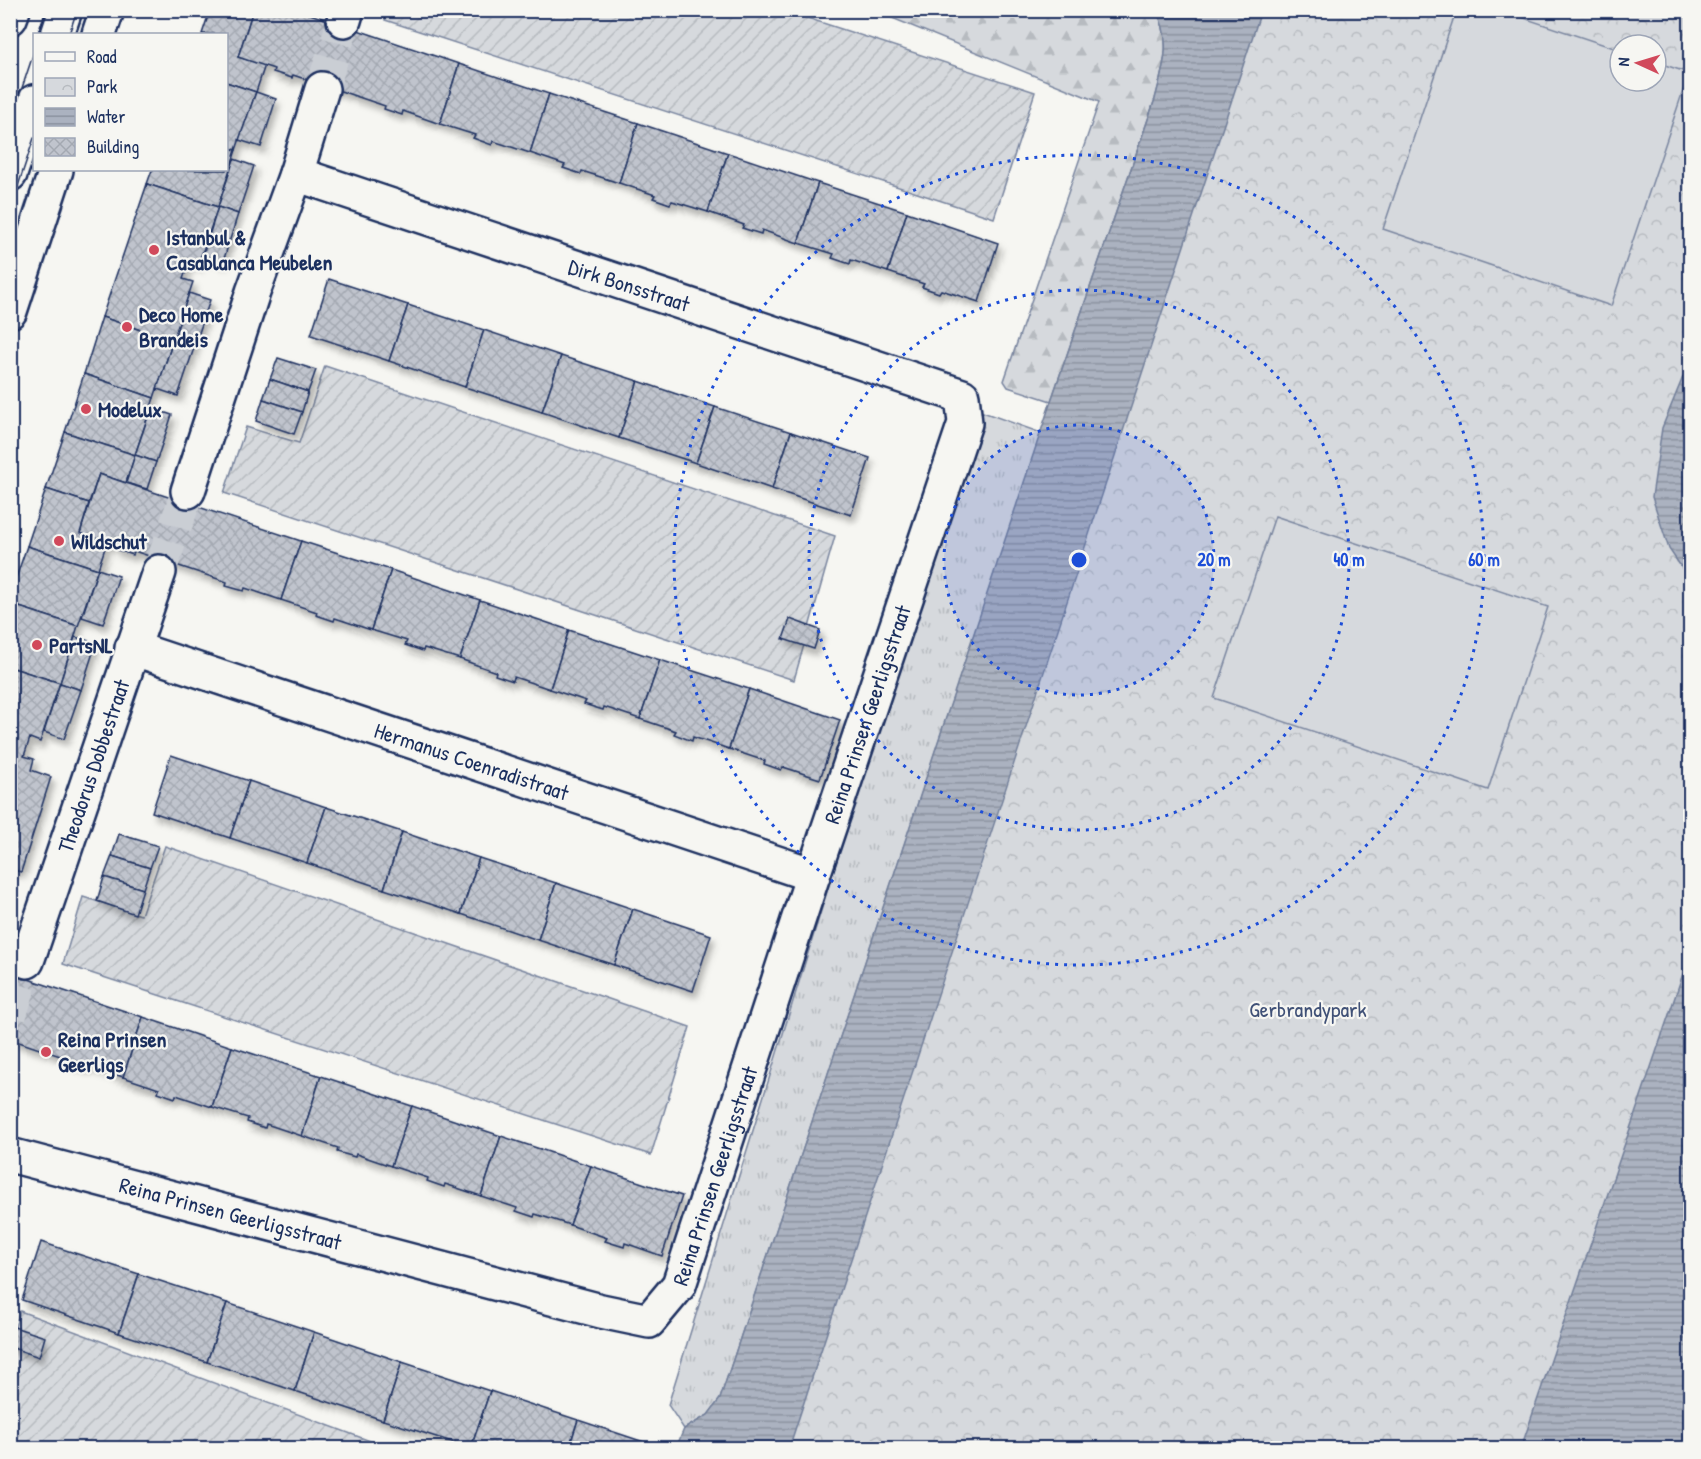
<svg xmlns="http://www.w3.org/2000/svg" width="1701" height="1459" viewBox="0 0 1701 1459" font-family="'Patrick Hand',sans-serif">
  <defs>
    <pattern id="grass-tufts" width="24" height="20" patternUnits="userSpaceOnUse" patternTransform="scale(1.5)"><rect width="24" height="20" fill="#d6d9dd"/><path d="M3 7l-1-3M5 7V3M7 7l1-3M15 17l-1-3M17 17v-4M19 17l1-3" fill="none" stroke="#b7bbc0"/></pattern>
    <pattern id="forest-firs" width="22" height="20" patternUnits="userSpaceOnUse" patternTransform="scale(1.5)"><rect width="22" height="20" fill="#d6d9dd"/><path d="M5 1l3.5 6h-7zM16 11l3.5 6h-7z" fill="#b7bbc0"/></pattern>
    <pattern id="park-crowns" width="20" height="18" patternUnits="userSpaceOnUse" patternTransform="scale(1.5)"><rect width="20" height="18" fill="#d6d9dd"/><path d="M2 6a3 3 0 1 1 6 0M12 15a3 3 0 1 1 6 0" fill="none" stroke="#b7bbc0"/></pattern>
    <pattern id="garden-furrows" width="10" height="10" patternUnits="userSpaceOnUse" patternTransform="scale(1.5)"><rect width="10" height="10" fill="#d6d9dd"/><path d="M-1 1l2-2M0 10L10 0M9 11l2-2" fill="none" stroke="#b7bbc0"/></pattern>
    <pattern id="water-rules" width="6" height="5" patternUnits="userSpaceOnUse" patternTransform="scale(1.5)"><rect width="6" height="5" fill="#abb2c0"/><path d="M0 2.5h6" fill="none" stroke="#8a919f"/></pattern>
    <pattern id="building-cross-hatch" width="8" height="8" patternUnits="userSpaceOnUse" patternTransform="scale(1.5)"><rect width="8" height="8" fill="#c0c4cd"/><path d="M0 0l8 8M0 8l8-8" fill="none" stroke="#a4a9b2"/></pattern>
    <filter id="shadow"><feDropShadow dx="3.5" dy="6" stdDeviation="3" flood-color="#0004"/></filter>
  </defs>
  <rect width="100%" height="100%" fill="#f6f6f2"/>
  <filter id="ink" filterUnits="userSpaceOnUse"><feTurbulence type="fractalNoise" baseFrequency=".0167" numOctaves="2"/><feDisplacementMap in="SourceGraphic" scale="12" xChannelSelector="R" yChannelSelector="G"/><feConvolveMatrix kernelMatrix="1 2 1 2 8 2 1 2 1" color-interpolation-filters="sRGB"/></filter>
  <g filter="url(#ink)">
    <polygon fill="url(#grass-tufts)" stroke="#78849e" stroke-width="1.5" points="980,411 1041,433 720,1399 708,1415 684,1429 668,1405 847,827"/>
    <path fill="url(#forest-firs)" stroke="#78849e" stroke-width="1.5" d="M1156,10C1173,40 1163,68 1155,99L1051,401L1008,387L1004,381L1099,102L875,11Z"/>
    <path fill="url(#park-crowns)" stroke="#78849e" stroke-width="1.5" fill-rule="evenodd" d="M1243,11H1690V1068L1562,1448H766ZM1620,45H1656V81H1620Z"/>
    <g fill="url(#garden-furrows)" stroke="#78849e" stroke-width="1.5">
      <polygon points="388,11 786,11 1035,92 994,218 385,20"/>
      <polygon points="325,366 835,536 794,680 224,493 246,427 299,443"/>
      <polygon points="165,846 690,1027 651,1155 63,964 83,897 141,915"/>
      <polygon points="20,1311 389,1448 11,1448 11,1339"/>
    </g>
    <g fill="#d6d9dd" stroke="#78849e" stroke-width="1.5">
      <polygon points="1456,11 1503,11 1620,50 1620,81 1656,81 1656,62 1689,73 1611,306 1383,229"/>
      <polygon points="1275,516 1548,607 1488,790 1214,698"/>
    </g>
    <g fill="url(#water-rules)" stroke="#717e99" stroke-width="1.5">
      <path d="M1156,11H1261C1103,490 945,969 789,1448H676L684,1429L708,1415L720,1399L1051,401L1155,99C1163,68 1173,40 1156,11Z"/>
      <polygon points="1690,360 1690,580 1669,549 1652,497 1662,428"/>
      <polygon points="1690,953 1690,1448 1521,1448"/>
    </g>
    <g fill="url(#building-cross-hatch)" stroke="#1b2f5e" stroke-width="1.5" filter="url(#shadow)">
      <polygon points="210,10 253,10 238,57 265,65 256,92 226,82 226,34 202,34"/>
      <polygon points="253,10 298,10 459,64 440,124 403,111 402,115 384,109 385,106 293,75 292,78 273,72 274,69 238,57"/>
      <polygon points="459,64 549,94 530,153 493,141 492,145 473,138 475,135 440,124"/>
      <polygon points="226,82 256,92 236,150 226,147"/>
      <polygon points="256,92 276,99 261,147 239,140"/>
      <polygon points="549,94 638,123 619,183 582,171 581,174 563,168 565,165 530,153"/>
      <polygon points="638,123 728,153 708,212 672,201 670,204 653,198 655,195 619,183"/>
      <polygon points="226,147 236,150 218,207 147,184 152,170 226,170"/>
      <polygon points="728,153 818,183 798,243 762,230 761,234 742,228 744,225 708,212"/>
      <polygon points="234,159 254,166 238,214 218,207"/>
      <polygon points="818,183 907,212 888,272 851,260 850,264 832,258 834,254 798,243"/>
      <polygon points="147,184 218,207 198,265 189,262 183,279 193,282 173,341 102,317"/>
      <polygon points="218,207 238,214 223,262 203,255"/>
      <polygon points="907,212 998,243 979,302 941,290 939,293 922,287 924,284 888,272"/>
      <polygon points="329,279 408,305 389,361 311,335"/>
      <polygon points="189,293 210,300 194,348 173,341"/>
      <polygon points="408,305 484,330 465,387 389,361"/>
      <polygon points="102,317 173,341 154,398 84,374"/>
      <polygon points="484,330 561,356 542,412 465,387"/>
      <polygon points="173,341 194,348 178,396 157,389"/>
      <polygon points="561,356 638,381 619,438 542,412"/>
      <polygon points="278,358 316,370 308,392 270,379"/>
      <polygon points="84,374 154,398 135,455 65,432"/>
      <polygon points="270,379 308,392 302,412 263,399"/>
      <polygon points="638,381 715,407 696,463 619,438"/>
      <polygon points="263,399 302,412 294,434 256,421"/>
      <polygon points="715,407 791,432 772,489 696,463"/>
      <polygon points="151,408 172,415 156,462 135,455"/>
      <polygon points="65,432 135,455 126,483 99,474 89,503 46,489"/>
      <polygon points="791,432 870,458 851,515 772,489"/>
      <polygon points="135,455 156,462 147,489 126,483"/>
      <polygon points="99,474 301,541 281,600 245,588 244,591 226,586 227,582 134,551 133,555 115,549 116,546 80,533"/>
      <polygon points="46,489 89,503 80,533 107,542 98,569 27,546"/>
      <polygon points="301,541 391,570 371,630 335,618 334,621 316,615 317,612 281,600"/>
      <polygon points="27,546 98,569 78,626 10,604 10,595"/>
      <polygon points="98,569 119,576 103,624 82,617"/>
      <polygon points="391,570 480,600 460,659 424,648 423,651 405,645 407,641 371,630"/>
      <polygon points="480,600 569,630 550,689 514,677 513,681 495,675 496,672 460,659"/>
      <polygon points="10,604 78,626 60,683 10,667"/>
      <polygon points="790,619 820,630 814,649 783,639"/>
      <polygon points="569,630 660,660 640,719 604,707 603,710 584,704 586,701 550,689"/>
      <polygon points="75,637 96,643 81,690 60,683"/>
      <polygon points="660,660 749,689 729,749 693,737 692,741 674,734 676,731 640,719"/>
      <polygon points="10,667 60,683 40,742 30,738 24,756 34,759 31,770 51,777 21,872 10,869 10,833 15,818 10,816"/>
      <polygon points="60,683 81,690 64,739 44,732"/>
      <polygon points="749,689 840,720 820,779 783,767 781,770 764,764 765,761 729,749"/>
      <polygon points="171,755 249,781 230,838 152,812"/>
      <polygon points="249,781 326,807 307,863 230,838"/>
      <polygon points="326,807 402,832 384,889 307,863"/>
      <polygon points="402,832 479,858 461,914 384,889"/>
      <polygon points="119,834 158,846 150,868 112,856"/>
      <polygon points="112,856 150,868 143,889 104,877"/>
      <polygon points="479,858 556,883 538,940 461,914"/>
      <polygon points="104,877 143,889 135,914 97,901"/>
      <polygon points="556,883 633,909 614,965 538,940"/>
      <polygon points="633,909 711,935 693,991 614,965"/>
      <polygon points="10,973 143,1017 123,1077 87,1065 86,1068 68,1062 69,1059 10,1039"/>
      <polygon points="143,1017 232,1047 212,1107 176,1095 175,1098 158,1092 159,1089 123,1077"/>
      <polygon points="232,1047 321,1076 302,1136 266,1124 265,1128 247,1122 248,1118 212,1107"/>
      <polygon points="321,1076 412,1106 391,1166 356,1154 355,1157 337,1152 338,1148 302,1136"/>
      <polygon points="412,1106 501,1136 481,1196 445,1184 444,1187 427,1181 428,1178 391,1166"/>
      <polygon points="501,1136 591,1166 570,1225 535,1214 534,1217 516,1211 517,1208 481,1196"/>
      <polygon points="591,1166 682,1196 662,1256 625,1243 624,1247 605,1241 607,1238 570,1225"/>
      <polygon points="41,1242 139,1274 119,1333 22,1300"/>
      <polygon points="139,1274 227,1303 207,1362 119,1333"/>
      <polygon points="227,1303 314,1332 295,1391 207,1362"/>
      <polygon points="14,1327 45,1337 39,1357 10,1347 10,1338"/>
      <polygon points="314,1332 402,1362 383,1420 295,1391"/>
      <polygon points="402,1362 490,1391 471,1448 383,1420"/>
      <polygon points="490,1391 578,1420 569,1448 471,1448"/>
      <polygon points="578,1420 650,1444 665,1448 569,1448"/>
    </g>
    <g fill="none" stroke-linecap="round" stroke-linejoin="round">
      <g stroke="#caced4" stroke-width="33" stroke-dasharray="33 16" stroke-linecap="butt">
        <polyline points="322,89 344,20"/>
        <polyline points="159,572 188,491"/>
        <polyline points="10,1016 27,961"/>
      </g>
      <defs>
        <g id="minor">
          <polyline points="344,20 347,10"/>
          <polyline points="57,34 65,10"/>
          <polyline points="10,174 34,102"/>
          <polyline points="188,491 253,292 296,174 322,89"/>
          <path id="s1" d="M132,648L813,875"/>
          <path id="s2" d="M27,961L159,572"/>
          <path id="s3" d="M10,1155L601,1311L649,1321L679,1285L813,875L965,423L962,396L296,174"/>
        </g>
        <g id="major">
          <polyline points="10,18 13,10"/>
          <polyline points="99,34 107,10"/>
          <polyline points="10,311 56,170"/>
        </g>
      </defs>
      <use href="#minor" stroke="#1b2f5e" stroke-width="38"/>
      <use href="#major" stroke="#1b2f5e" stroke-width="38"/>
      <use href="#minor" stroke="#f6f6f2" stroke-width="33"/>
      <use href="#major" stroke="#f6f6f2" stroke-width="33"/>
      <g stroke="#1b2f5e" stroke-width="1.5">
        <polyline points="40,34 48,10"/>
        <polyline points="69,34 77,10"/>
        <polyline points="10,124 34,52"/>
        <polyline points="10,210 34,138"/>
      </g>
    </g>
  </g>
  <circle cx="1079" cy="560" r="135" fill="#1d4ed8" fill-opacity=".12"/>
  <g fill="none" stroke="#1d4ed8" stroke-width="3" stroke-dasharray="3 6">
    <circle cx="1079" cy="560" r="135"/>
    <circle cx="1079" cy="560" r="270"/>
    <circle cx="1079" cy="560" r="405"/>
  </g>
  <g fill="#d1495b" stroke="#f6f6f2" stroke-width="2">
    <circle cx="154" cy="250" r="6"/>
    <circle cx="127" cy="327" r="6"/>
    <circle cx="86" cy="409" r="6"/>
    <circle cx="59" cy="541" r="6"/>
    <circle cx="37" cy="645" r="6"/>
    <circle cx="46" cy="1052" r="6"/>
  </g>
  <g text-anchor="middle" dominant-baseline="central" stroke-width="4.5" stroke-linejoin="round" paint-order="stroke">
    <g font-size="22" font-weight="bold" fill="#1b2f5e" stroke="#f6f6f2" text-anchor="start">
      <text x="166" y="237">Istanbul &amp;<tspan x="166" dy="25">Casablanca Meubelen</tspan></text>
      <text x="139" y="314">Deco Home<tspan x="139" dy="25">Brandeis</tspan></text>
      <text x="98" y="409">Modelux</text>
      <text x="71" y="541">Wildschut</text>
      <text x="49" y="645">PartsNL</text>
      <text x="58" y="1039">Reina Prinsen<tspan x="58" dy="25">Geerligs</tspan></text>
    </g>
    <g font-size="22" fill="#1b2f5e" stroke="#f6f6f2">
      <text transform="translate(629 285) rotate(18)">Dirk Bonsstraat</text>
      <text stroke="none"><textPath href="#s3" startOffset="1308">Reina Prinsen Geerligsstraat</textPath></text>
      <text stroke="none"><textPath href="#s1" startOffset="358">Hermanus Coenradistraat</textPath></text>
      <text stroke="none"><textPath href="#s2" startOffset="206">Theodorus Dobbestraat</textPath></text>
      <text stroke="none"><textPath href="#s3" startOffset="822">Reina Prinsen Geerligsstraat</textPath></text>
      <text stroke="none"><textPath href="#s3" startOffset="228">Reina Prinsen Geerligsstraat</textPath></text>
    </g>
    <g font-size="22" fill="#405177" stroke="#f6f6f2">
      <text x="1308" y="1009">Gerbrandypark</text>
    </g>
  </g>
  <circle cx="1079" cy="560" r="9" fill="#1d4ed8" stroke="#f6f6f2" stroke-width="3"/>
  <g font-size="18" text-anchor="middle" font-weight="bold" fill="#1d4ed8" stroke="#f6f6f2" stroke-width="4.5" stroke-linejoin="round" paint-order="stroke">
    <text x="1214" y="566">20 m</text>
    <text x="1349" y="566">40 m</text>
    <text x="1484" y="566">60 m</text>
  </g>
  <rect width="1701" height="1459" fill="none" stroke="#f6f6f2" stroke-width="36"/>
  <rect x="18" y="18" width="1665" height="1423" fill="none" stroke="#1b2f5e" stroke-width="2" filter="url(#ink)"/>
  <rect x="33" y="33" width="195" height="138" fill="#f6f6f2" stroke="#9ea6b7" stroke-width="1.5"/>
  <rect x="45" y="52" width="30" height="9" fill="#f6f6f2" stroke="#9ea6b7" stroke-width="1.5"/>
  <text x="87" y="63" font-size="18" fill="#1b2f5e">Road</text>
  <rect x="45" y="78" width="30" height="18" fill="url(#park-crowns)" stroke="#9ea6b7" stroke-width="1.5"/>
  <text x="87" y="93" font-size="18" fill="#1b2f5e">Park</text>
  <rect x="45" y="108" width="30" height="18" fill="url(#water-rules)" stroke="#9ea6b7" stroke-width="1.5"/>
  <text x="87" y="123" font-size="18" fill="#1b2f5e">Water</text>
  <rect x="45" y="138" width="30" height="18" fill="url(#building-cross-hatch)" stroke="#9ea6b7" stroke-width="1.5"/>
  <text x="87" y="153" font-size="18" fill="#1b2f5e">Building</text>
  <g transform="translate(1638 63) rotate(274)"><circle r="28" fill="#f6f6f2" stroke="#9ea6b7" stroke-width="1.5"/>
  <path d="M0-4.5L10 22L0 15L-10 22Z" fill="#d1495b"/>
  <text y="-9" font-size="16" font-weight="bold" text-anchor="middle" fill="#1b2f5e">N</text>
  </g>
</svg>
